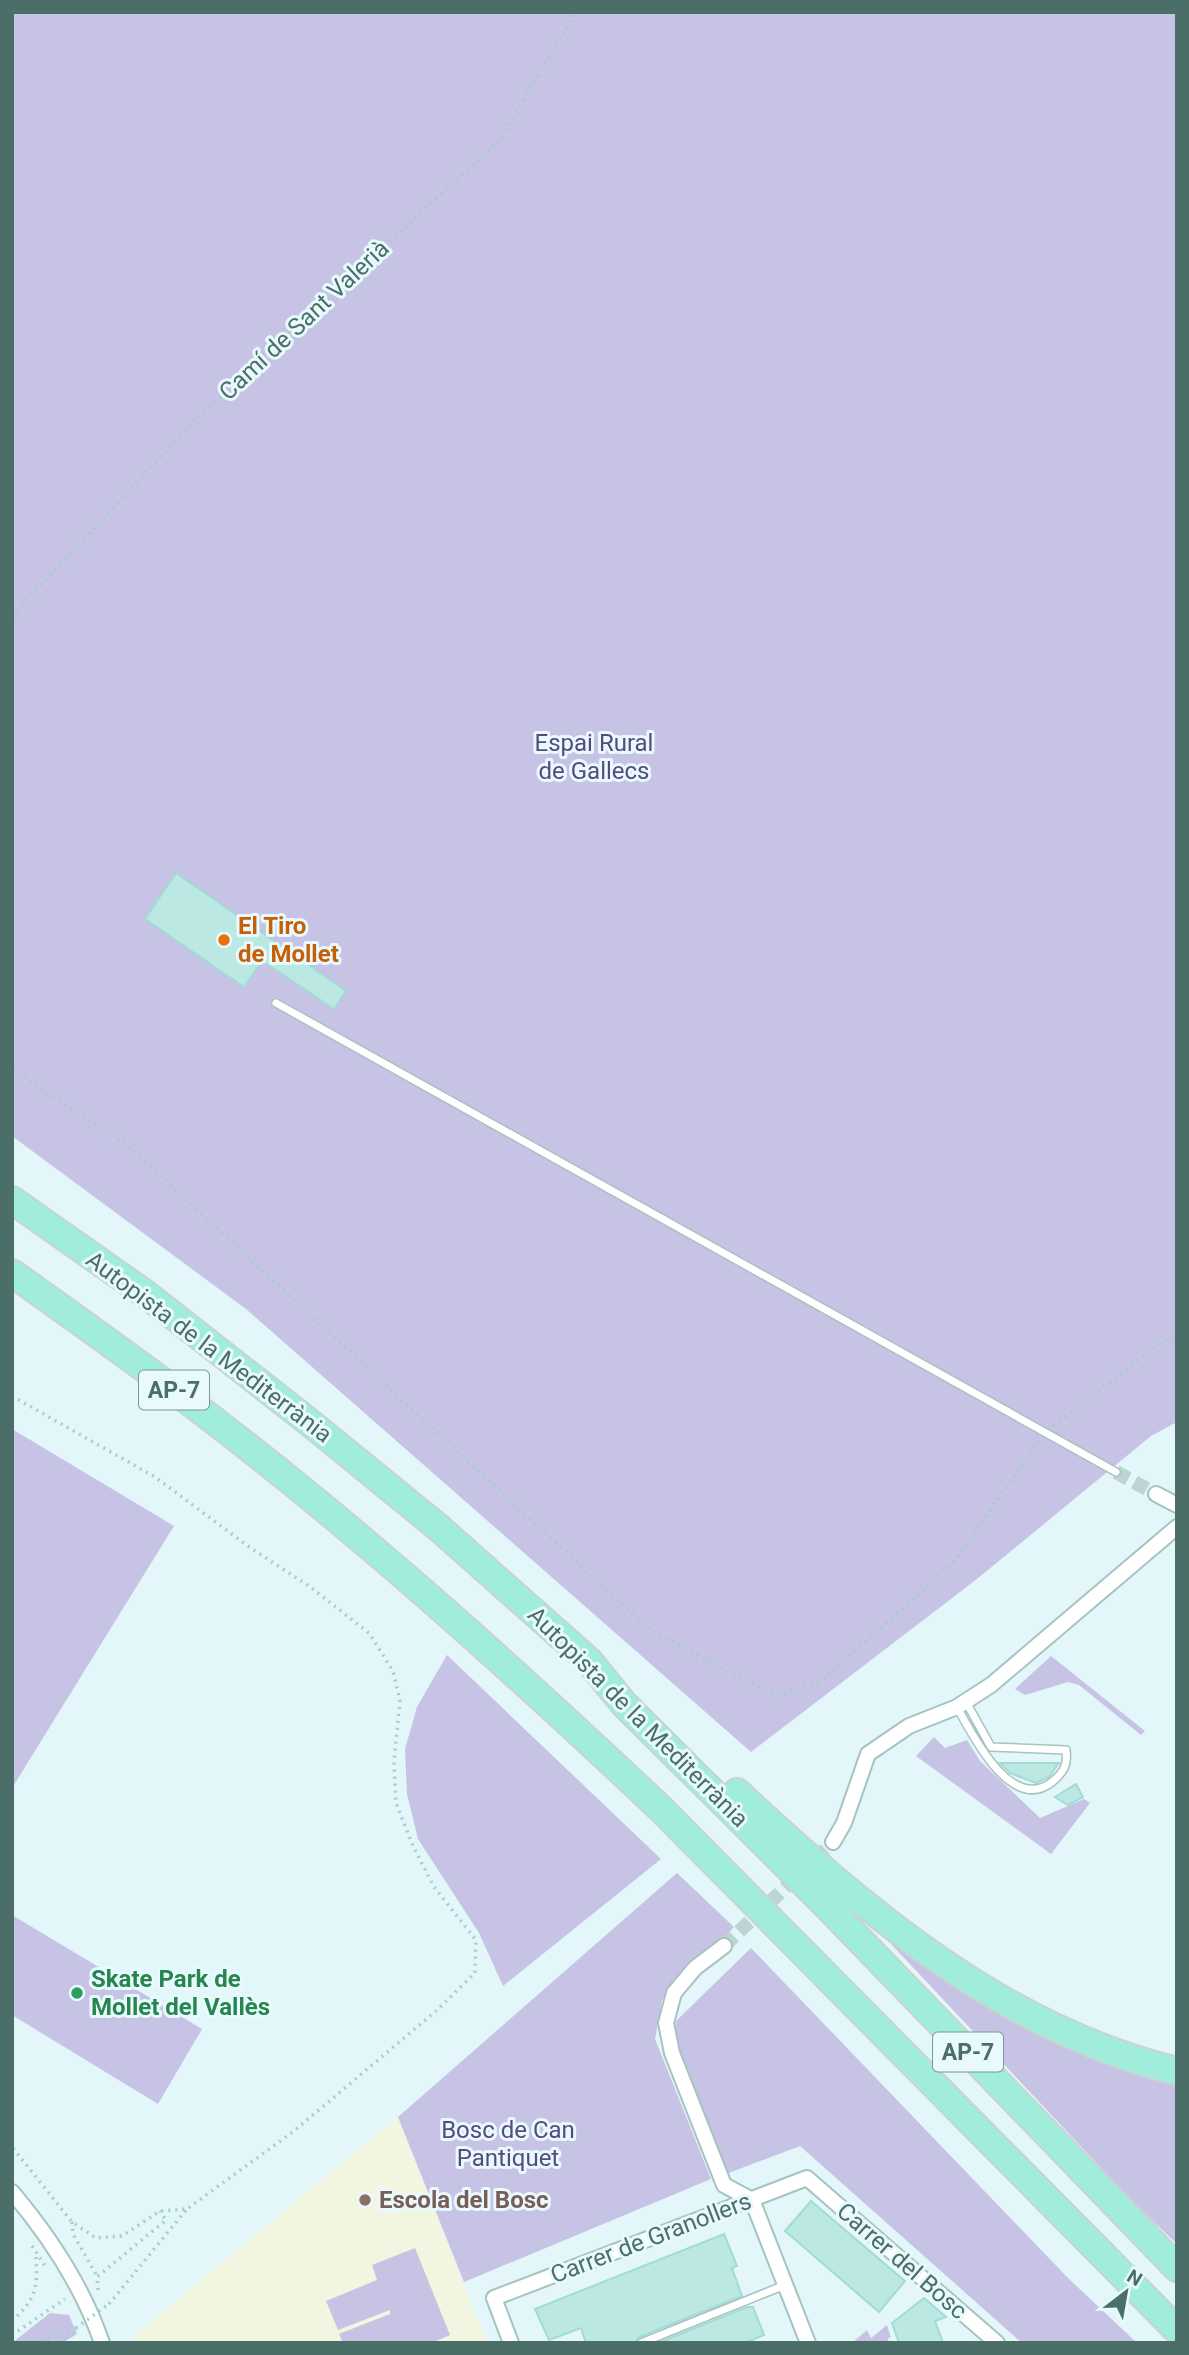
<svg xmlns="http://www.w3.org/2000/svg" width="1189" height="2355" viewBox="0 0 1189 2355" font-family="Roboto,sans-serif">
  <rect width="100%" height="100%" fill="#e3f6f9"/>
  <polygon fill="#f2f5e0" points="398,2117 487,2343 134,2343 132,2337"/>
  <g fill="#c7c3e5">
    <polygon points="12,12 1177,12 1177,1422 1151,1436 977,1579 751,1752 246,1309 12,1136"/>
    <polygon points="12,1429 174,1526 12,1788"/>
    <polygon points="447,1655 661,1859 503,1986 479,1933 418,1839 407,1794 405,1749 417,1707"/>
    <polygon points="1051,1656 1145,1731 1141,1735 1079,1685 1068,1682 1025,1695 1015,1689"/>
    <polygon points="934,1737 945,1748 967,1740 980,1761 1040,1818 1084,1799 1090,1803 1051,1854 916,1756"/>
    <polygon points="677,1873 734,1927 662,2000 655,2039 711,2179 464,2282 398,2117"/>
    <polygon points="862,1913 1177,2080 1177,2244 1135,2204"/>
    <polygon points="12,1915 202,2029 158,2104 12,2015"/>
    <polygon points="751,1948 1068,2278 1137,2343 1022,2343 800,2146 726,2174 675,2038 676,2021"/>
    <polygon points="415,2248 450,2335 431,2343 343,2343 339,2334 390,2314 390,2310 338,2330 326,2301 377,2280 372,2265"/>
    <polygon points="50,2313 69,2315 77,2334 62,2343 12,2343"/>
    <polygon points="887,2325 891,2337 888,2338 889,2343 852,2343 867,2330 871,2338"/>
  </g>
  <g fill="#bce8e4" stroke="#a0dcd5" stroke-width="2">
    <polygon points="176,873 346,991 334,1009 262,961 244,987 145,919"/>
    <polygon points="1000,1763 1059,1763 1049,1777 1036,1783 1010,1773"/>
    <polygon points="1076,1784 1083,1797 1068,1805 1055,1797"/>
    <polygon points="811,2201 905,2281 879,2312 785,2231"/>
    <polygon points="724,2234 737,2266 732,2268 742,2296 639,2337 635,2343 586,2343 581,2328 549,2340 535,2309"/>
    <polygon points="924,2298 946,2317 935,2321 943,2343 899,2343 892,2323"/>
    <polygon points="747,2307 753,2307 764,2335 745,2343 658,2343"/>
  </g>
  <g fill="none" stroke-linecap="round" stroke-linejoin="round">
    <g stroke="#bdd4d5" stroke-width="14" stroke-dasharray="14 7" stroke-linecap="butt">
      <polyline points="1116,1472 1156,1494"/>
      <polyline points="724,1946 833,1842"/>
    </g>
    <defs>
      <g id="service">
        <polyline points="276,1003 1116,1472"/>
        <path d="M957,1707C972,1734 1011,1814 1052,1782C1064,1772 1068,1765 1066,1750L991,1747L966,1702"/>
        <polyline points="641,2343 785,2285"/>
      </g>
      <g id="minor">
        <polyline points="1156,1494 1177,1505"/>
        <polyline points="833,1842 844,1823 868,1754 909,1726 957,1707 991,1685 1177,1527"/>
        <polyline points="724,1946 695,1968 674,1993 666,2023 672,2053 724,2185 752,2200 808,2343"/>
        <path d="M12,2192C50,2237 83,2287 102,2343"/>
        <polyline points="511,2343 494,2298 807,2178 997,2343"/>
      </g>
      <g id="motorway">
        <polyline points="12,1200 147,1295 309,1422 439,1528 589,1661 624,1704 824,1903 1177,2268"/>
        <path d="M12,1273C64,1310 116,1347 167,1385C341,1514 504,1661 661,1809L1177,2330"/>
        <path d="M737,1792C865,1911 1003,2029 1177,2071"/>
      </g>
    </defs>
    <use href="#service" stroke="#a6c3c2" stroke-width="10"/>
    <use href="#minor" stroke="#a6c3c2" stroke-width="18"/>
    <use href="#motorway" stroke="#c9d4d2" stroke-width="30"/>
    <g stroke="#a1d0cb" stroke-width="3.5" stroke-dasharray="2 5" stroke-linecap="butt">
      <polyline points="12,616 200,415 500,140 576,12"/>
      <polyline points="12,1070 127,1145 650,1630 777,1696 823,1680 953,1563 1039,1441"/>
      <polyline points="12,1396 155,1477 252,1549 309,1586 369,1633 393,1671 400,1700 394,1762 396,1803 413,1846 434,1887 476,1940 475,1973 436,2011 294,2131 187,2209 160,2211 122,2236 96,2238 72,2222 12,2147"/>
      <polyline points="1054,1426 1160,1343 1177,1334"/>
      <polyline points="72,2222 73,2234 97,2276"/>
      <polyline points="32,2246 45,2266"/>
      <polyline points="98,2290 97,2277 166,2220 160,2211"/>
      <polyline points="109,2304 187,2209"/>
      <path d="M12,2321C36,2299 38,2288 36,2257"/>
      <polyline points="12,2335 65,2299"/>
      <polyline points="35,2343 76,2328"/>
    </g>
    <use href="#service" stroke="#fff" stroke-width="7"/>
    <use href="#minor" stroke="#fff" stroke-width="14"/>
    <use href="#motorway" stroke="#a0eddb" stroke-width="26"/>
    <polyline stroke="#a1d0cb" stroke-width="3.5" stroke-dasharray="2 5" stroke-linecap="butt" points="76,2328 109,2304"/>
  </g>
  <circle fill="#e8710a" stroke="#e8fafd" stroke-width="2.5" cx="224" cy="940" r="7"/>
  <circle fill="#2e9e5b" stroke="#e8fafd" stroke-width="2.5" cx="77" cy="1993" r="7"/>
  <circle fill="#8d6e63" stroke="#e8fafd" stroke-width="2.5" cx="365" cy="2200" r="7"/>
  <g text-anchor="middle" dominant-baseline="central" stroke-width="6" stroke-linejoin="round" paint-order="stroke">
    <g fill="#e8fafd" stroke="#7b9895" stroke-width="2">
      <rect x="139" y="1370.5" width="70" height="39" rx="5"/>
      <rect x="933" y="2032.5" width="70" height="39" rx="5"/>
    </g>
    <g font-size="23" font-weight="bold" fill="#4c6e69">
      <text x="174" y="1390">AP-7</text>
      <text x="968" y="2052">AP-7</text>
    </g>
    <g font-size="24" fill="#4c6e69" stroke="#e8fafd">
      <text transform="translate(304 320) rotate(-43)">Camí de Sant Valerià</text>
      <text transform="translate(209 1347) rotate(37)">Autopista de la Mediterrània</text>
      <text transform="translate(638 1717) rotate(45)">Autopista de la Mediterrània</text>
      <text transform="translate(651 2238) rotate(-21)">Carrer de Granollers</text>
      <text transform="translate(902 2261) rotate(41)">Carrer del Bosc</text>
    </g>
    <g font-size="24" fill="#564b7d" stroke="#e8fafd">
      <text x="594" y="743">Espai Rural<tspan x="594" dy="28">de Gallecs</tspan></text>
      <text x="508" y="2130">Bosc de Can<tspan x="508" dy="28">Pantiquet</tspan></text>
    </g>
    <g font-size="24" font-weight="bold" fill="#c56008" stroke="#e8fafd" text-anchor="start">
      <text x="238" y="926">El Tiro<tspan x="238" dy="28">de Mollet</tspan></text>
    </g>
    <g font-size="24" font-weight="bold" fill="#27864d" stroke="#e8fafd" text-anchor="start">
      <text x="91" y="1979">Skate Park de<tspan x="91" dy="28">Mollet del Vallès</tspan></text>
    </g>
    <g font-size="24" font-weight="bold" fill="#785e54" stroke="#e8fafd" text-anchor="start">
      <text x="379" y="2200">Escola del Bosc</text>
    </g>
  </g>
  <rect width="1189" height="2355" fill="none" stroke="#4c6e69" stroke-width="28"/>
  <g transform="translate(1126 2292) rotate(31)" stroke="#e8fafd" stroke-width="5" paint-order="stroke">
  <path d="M0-5L12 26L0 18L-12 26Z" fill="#4c6e69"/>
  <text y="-10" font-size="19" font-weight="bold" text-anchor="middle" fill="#4c6e69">N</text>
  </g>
</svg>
